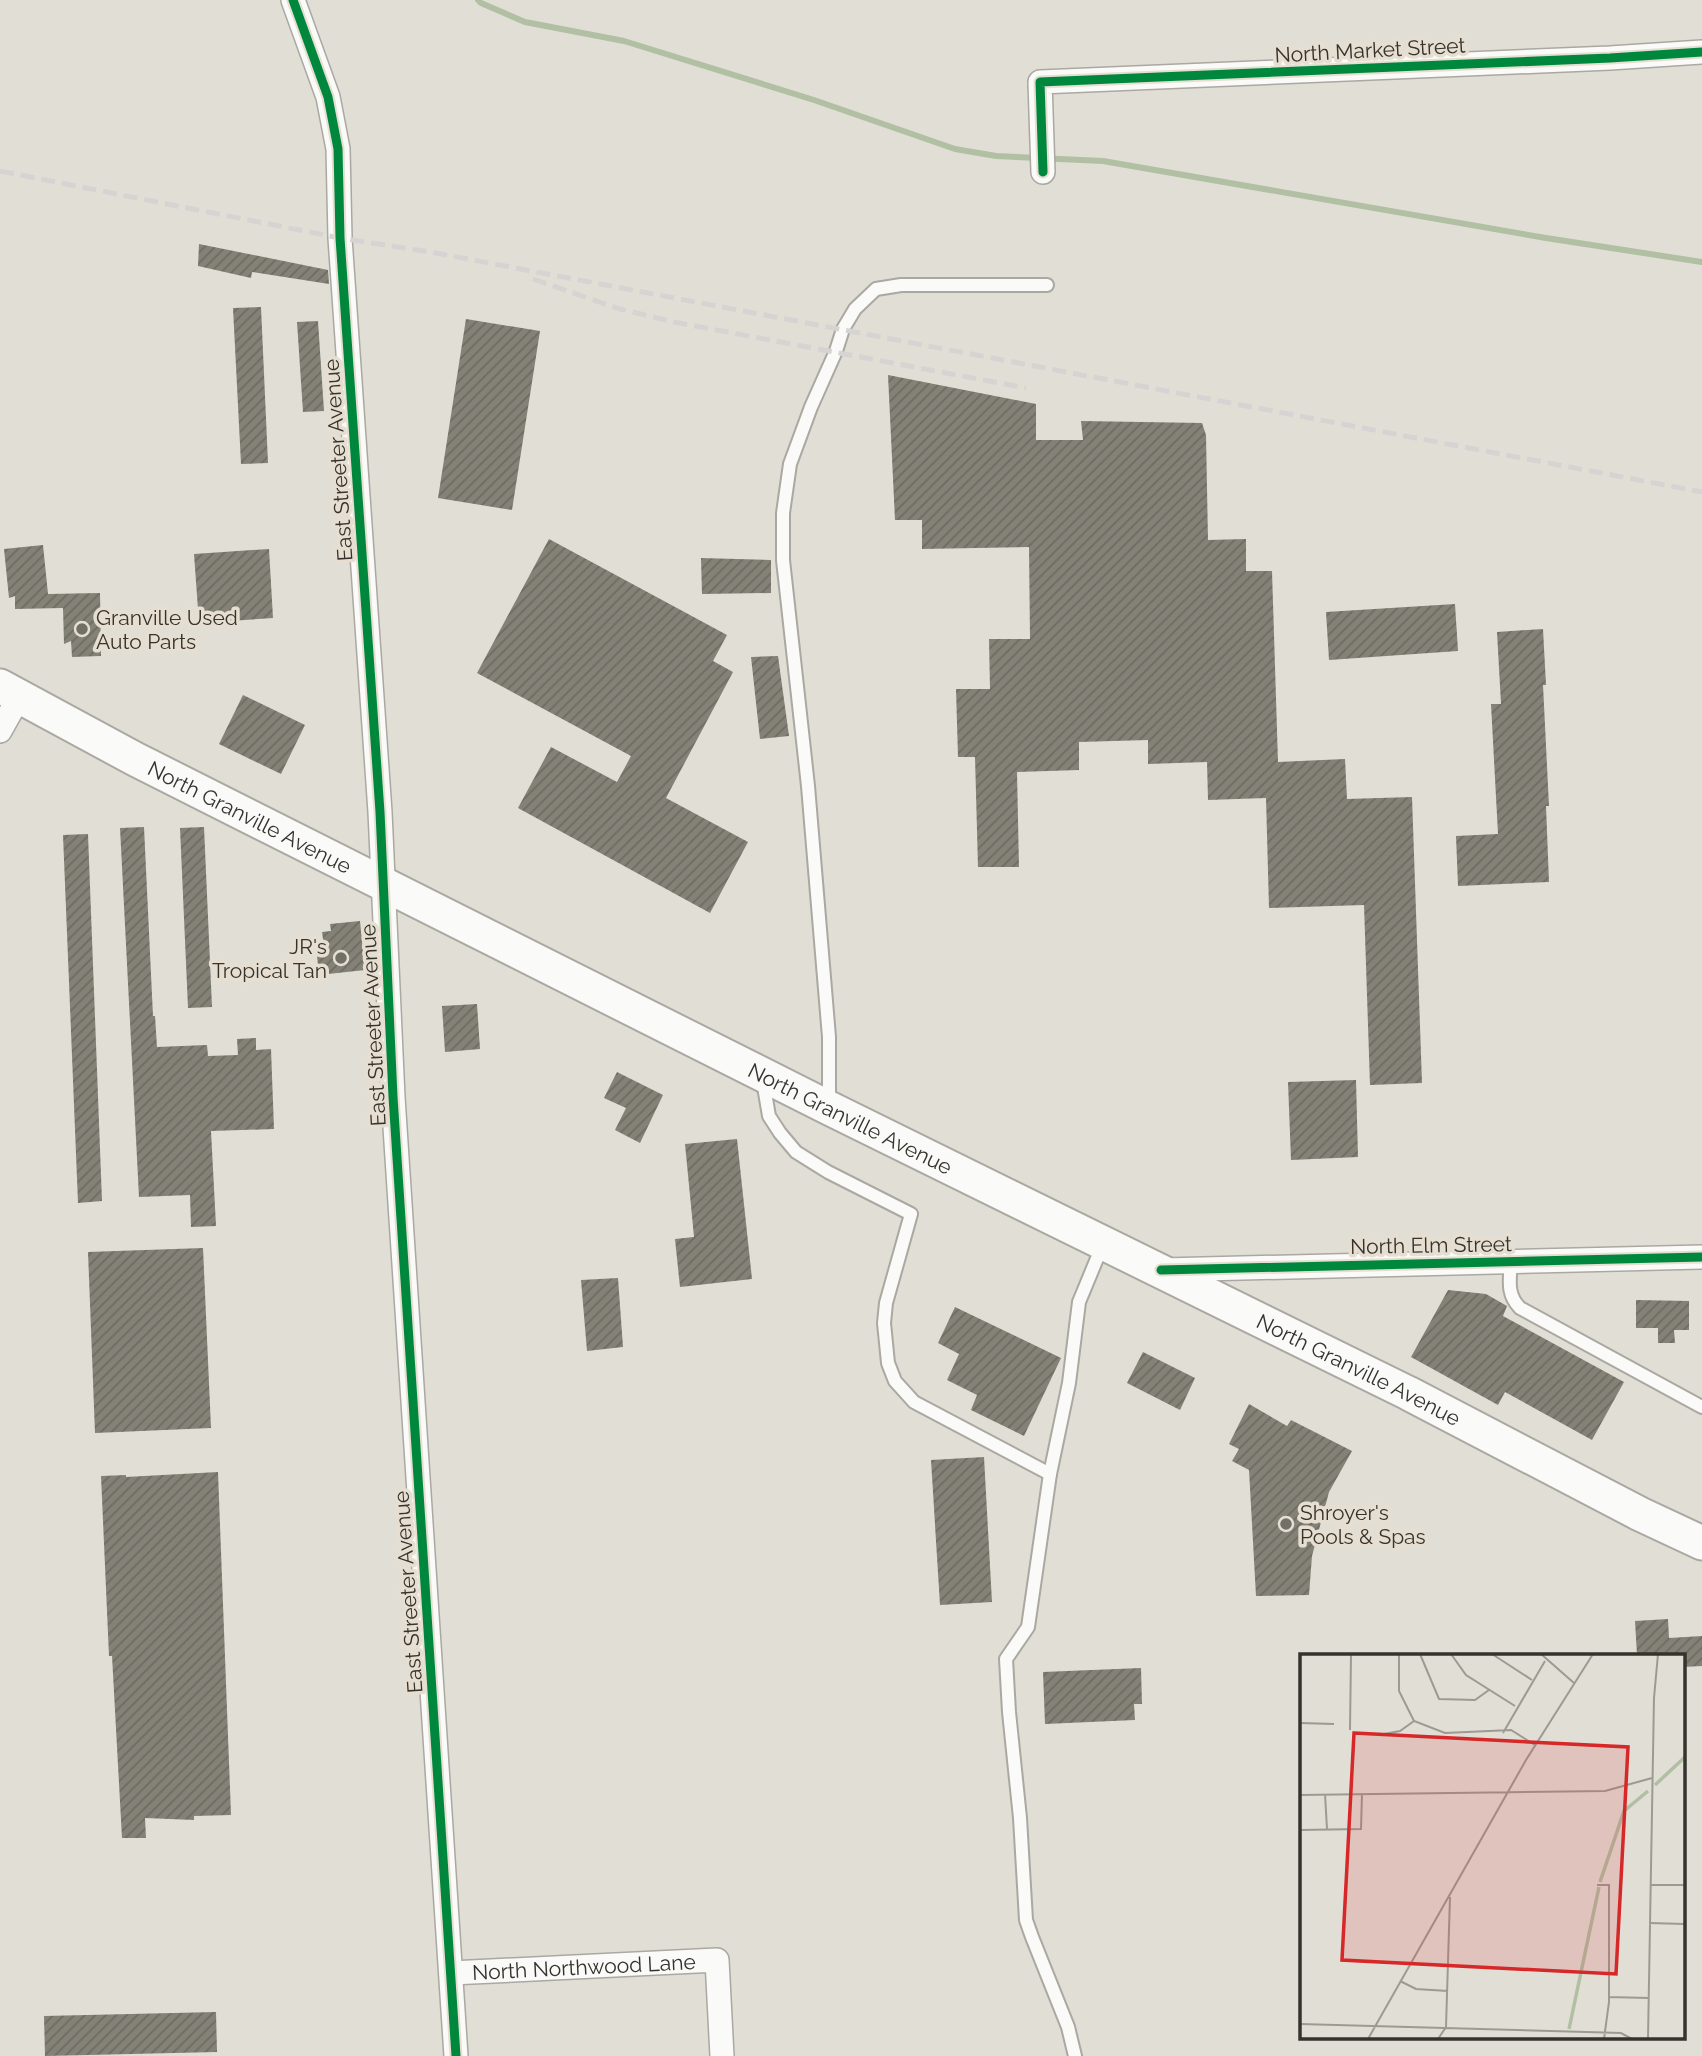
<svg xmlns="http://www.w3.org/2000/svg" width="1702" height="2056" viewBox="0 0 1702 2056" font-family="Raleway,sans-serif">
  <defs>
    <pattern id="building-hatch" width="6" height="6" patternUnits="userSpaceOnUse" patternTransform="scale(1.75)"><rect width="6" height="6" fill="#848277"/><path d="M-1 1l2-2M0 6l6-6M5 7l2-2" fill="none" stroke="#6d6b62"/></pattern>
  </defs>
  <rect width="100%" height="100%" fill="#e1ded6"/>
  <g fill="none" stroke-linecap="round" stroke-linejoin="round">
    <polyline stroke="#b1bfa3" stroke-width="6" points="478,0 481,3 525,22 624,41 814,100 955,149 996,156 1103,161 1546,238 1702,262"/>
  </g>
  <g fill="url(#building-hatch)">
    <polygon points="199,244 328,270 329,284 252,272 251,278 198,266"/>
    <polygon points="261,307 268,463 241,464 233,308"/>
    <polygon points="466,319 540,331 512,510 438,498"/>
    <polygon points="318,321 324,411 303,412 297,322"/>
    <polygon points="888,375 1036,404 1036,440 1083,440 1081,421 1202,423 1206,435 1208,540 1246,539 1246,571 1272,571 1278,762 1345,759 1347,799 1412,797 1422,1083 1370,1085 1364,905 1269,908 1266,798 1208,800 1207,762 1148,764 1148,740 1079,742 1079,770 1017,772 1019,867 978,867 975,757 958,757 956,689 990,689 989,639 1030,639 1029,547 922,549 922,520 895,520"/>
    <polygon points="549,539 727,635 713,661 733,672 666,798 748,842 710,913 518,808 551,747 617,782 631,756 477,673"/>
    <polygon points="43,545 48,594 100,593 101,656 72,657 71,641 64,644 63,608 15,609 15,596 9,598 4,549"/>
    <polygon points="269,549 273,618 199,623 194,554"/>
    <polygon points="701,558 771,560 771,593 702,594"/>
    <polygon points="1455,604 1458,651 1329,660 1326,612"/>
    <polygon points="1543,629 1546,685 1543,685 1549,806 1546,806 1549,882 1458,886 1456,836 1498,834 1491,704 1501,704 1497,632"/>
    <polygon points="778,656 789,736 760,739 751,657"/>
    <polygon points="243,695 305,725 281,774 219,744"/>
    <polygon points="144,827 153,1016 155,1016 157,1047 207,1045 208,1056 238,1055 237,1039 256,1038 256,1050 271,1049 274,1129 211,1131 216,1226 191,1227 190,1195 139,1197 120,828"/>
    <polygon points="204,827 212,1007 188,1008 180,828"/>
    <polygon points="88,834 102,1201 78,1203 63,835"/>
    <polygon points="360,921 365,970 319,975 316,946 324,946 322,932 331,931 330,924"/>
    <polygon points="477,1004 480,1049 445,1052 442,1006"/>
    <polygon points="617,1072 663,1095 640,1143 615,1130 626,1108 604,1098"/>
    <polygon points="1356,1080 1358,1157 1291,1160 1288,1082"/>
    <polygon points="737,1139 752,1279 680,1287 675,1239 694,1237 685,1144"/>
    <polygon points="203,1248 211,1428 95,1433 88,1252"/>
    <polygon points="618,1278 623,1347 587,1351 581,1280"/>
    <polygon points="1448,1290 1486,1294 1507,1306 1503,1316 1624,1382 1592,1440 1505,1392 1498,1405 1411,1357"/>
    <polygon points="1636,1300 1689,1301 1689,1330 1674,1330 1675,1343 1658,1343 1658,1328 1636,1328"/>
    <polygon points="955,1307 1061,1358 1024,1436 971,1410 977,1395 947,1380 959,1354 938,1343"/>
    <polygon points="1143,1352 1195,1378 1180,1410 1127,1383"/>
    <polygon points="1249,1404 1287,1426 1291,1420 1352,1451 1329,1492 1312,1556 1309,1595 1256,1596 1249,1470 1232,1461 1239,1449 1229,1444"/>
    <polygon points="984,1457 992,1602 940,1605 931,1460"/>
    <polygon points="218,1472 231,1815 194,1816 194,1820 145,1818 146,1838 122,1838 112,1656 109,1656 101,1476 126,1475 126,1477"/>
    <polygon points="1668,1619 1669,1638 1702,1636 1702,1666 1683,1667 1683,1655 1637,1655 1635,1621"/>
    <polygon points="1141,1668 1142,1704 1134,1704 1135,1720 1045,1724 1043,1672"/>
    <polygon points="216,2012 217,2052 45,2056 44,2016"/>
  </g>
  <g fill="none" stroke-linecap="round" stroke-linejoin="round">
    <defs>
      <g id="lane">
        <polyline points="763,1081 769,1116 780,1133 796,1152 828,1172 911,1214 886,1303 884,1323 888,1363 895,1381 914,1402 1050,1474"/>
        <polyline points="829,1104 829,1037 808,786 783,560 783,513 790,464 811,407 836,351 843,329 855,309 876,289 901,285 1047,285"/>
        <path d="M1511,1261C1510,1279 1506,1294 1520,1308L1702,1407"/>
        <polyline points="1075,2056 1068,2027 1032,1937 1026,1920 1020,1818 1009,1712 1006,1659 1028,1627 1050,1474 1069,1383 1079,1302 1103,1244"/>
      </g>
      <g id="street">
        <polyline points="293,0 328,97 338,149 340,238 380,812 393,1097 456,2056"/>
        <polyline points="1043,172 1040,82 1610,58 1702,52"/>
        <polyline points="0,731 19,697"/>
        <polyline points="1163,1270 1702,1257"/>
        <path id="s1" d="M451,1973L717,1960L722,2056"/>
      </g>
      <g id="secondary">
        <path id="s2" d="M0,686L135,759L268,826L829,1108L1408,1393L1640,1514L1702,1543"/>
      </g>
    </defs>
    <use href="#lane" stroke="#aaa8a1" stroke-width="16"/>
    <use href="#street" stroke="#aaa8a1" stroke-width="26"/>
    <use href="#secondary" stroke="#aaa8a1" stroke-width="37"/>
    <use href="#lane" stroke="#fafaf9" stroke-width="12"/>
    <use href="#street" stroke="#fafaf9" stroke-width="23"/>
    <use href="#secondary" stroke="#fafaf9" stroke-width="33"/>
    <g stroke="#d5d4d2" stroke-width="5" stroke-dasharray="14 7" stroke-linecap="butt">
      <polyline points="0,171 340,238 436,253 1702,492"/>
      <polyline points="533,279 620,309 674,322 1026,388"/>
    </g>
    <defs>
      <g id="cycleway">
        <polyline points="293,0 328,97 338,149 340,238 380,812 393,1097 456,2056"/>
        <polyline points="1043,172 1040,82 1610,58 1702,52"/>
        <polyline points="1161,1270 1702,1257"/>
      </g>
    </defs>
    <use href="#cycleway" stroke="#e6dfd1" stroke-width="13"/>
    <use href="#cycleway" stroke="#00873e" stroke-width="9"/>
  </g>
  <g fill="#726f68" stroke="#e6dfd1" stroke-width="2.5">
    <circle cx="82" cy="629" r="7"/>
    <circle cx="341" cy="958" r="7"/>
    <circle cx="1286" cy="1524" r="7"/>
  </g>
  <g text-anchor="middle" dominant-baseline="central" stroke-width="7" stroke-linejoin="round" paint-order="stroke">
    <g font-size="21" fill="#36332d" stroke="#e6dfd1">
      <text transform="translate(1370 50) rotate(-3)">North Market Street</text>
      <text transform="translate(338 460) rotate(-94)">East Streeter Avenue</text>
      <text stroke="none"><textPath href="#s2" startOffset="282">North Granville Avenue</textPath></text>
      <text transform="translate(373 1025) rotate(-93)">East Streeter Avenue</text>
      <text stroke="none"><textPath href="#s2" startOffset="954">North Granville Avenue</textPath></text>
      <text transform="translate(1431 1245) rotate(-1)">North Elm Street</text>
      <text stroke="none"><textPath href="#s2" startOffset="1521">North Granville Avenue</textPath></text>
      <text transform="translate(408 1592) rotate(-94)">East Streeter Avenue</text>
      <text stroke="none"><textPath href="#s1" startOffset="133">North Northwood Lane</textPath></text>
    </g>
    <g font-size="21" fill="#36332d" stroke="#e6dfd1" text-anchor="start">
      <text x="96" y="617">Granville Used<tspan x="96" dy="24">Auto Parts</tspan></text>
      <text x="327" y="946" text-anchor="end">JR's<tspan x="327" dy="24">Tropical Tan</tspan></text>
      <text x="1300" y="1512">Shroyer's<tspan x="1300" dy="24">Pools &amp; Spas</tspan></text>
    </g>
  </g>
  <g transform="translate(1300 1654)">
    <rect width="385" height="385" fill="#e1ded6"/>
    <path fill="none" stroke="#b1bfa3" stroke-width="3.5" d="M355,131L385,103M300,228L324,157L348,137M269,375L299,233"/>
    <path fill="none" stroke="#9d9a92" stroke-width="2" d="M99,0V37L114,67L145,79L211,76L235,91M120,0L139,45L175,46L189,36M151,0L166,21L215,52M192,0L232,26M241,0L274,29M0,69L34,70M50,76L51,0M203,79L245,7M84,80L100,77L114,67M25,140L27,175M0,141L305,137L352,124M0,176L61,175L62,140M297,231H309V348L304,385M350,231H385M349,269L385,270M100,327L116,335L148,337M309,343L348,344M0,370L321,379L332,385M68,385L226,106L293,0M138,385L146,373L150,243M348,385L354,44L358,0"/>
    <path fill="#d62828" fill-opacity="0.15" stroke="#d62828" stroke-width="3.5" d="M54,79L328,93L316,320L42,306Z"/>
    <rect width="385" height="385" fill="none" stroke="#36332d" stroke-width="3.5"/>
  </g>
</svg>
